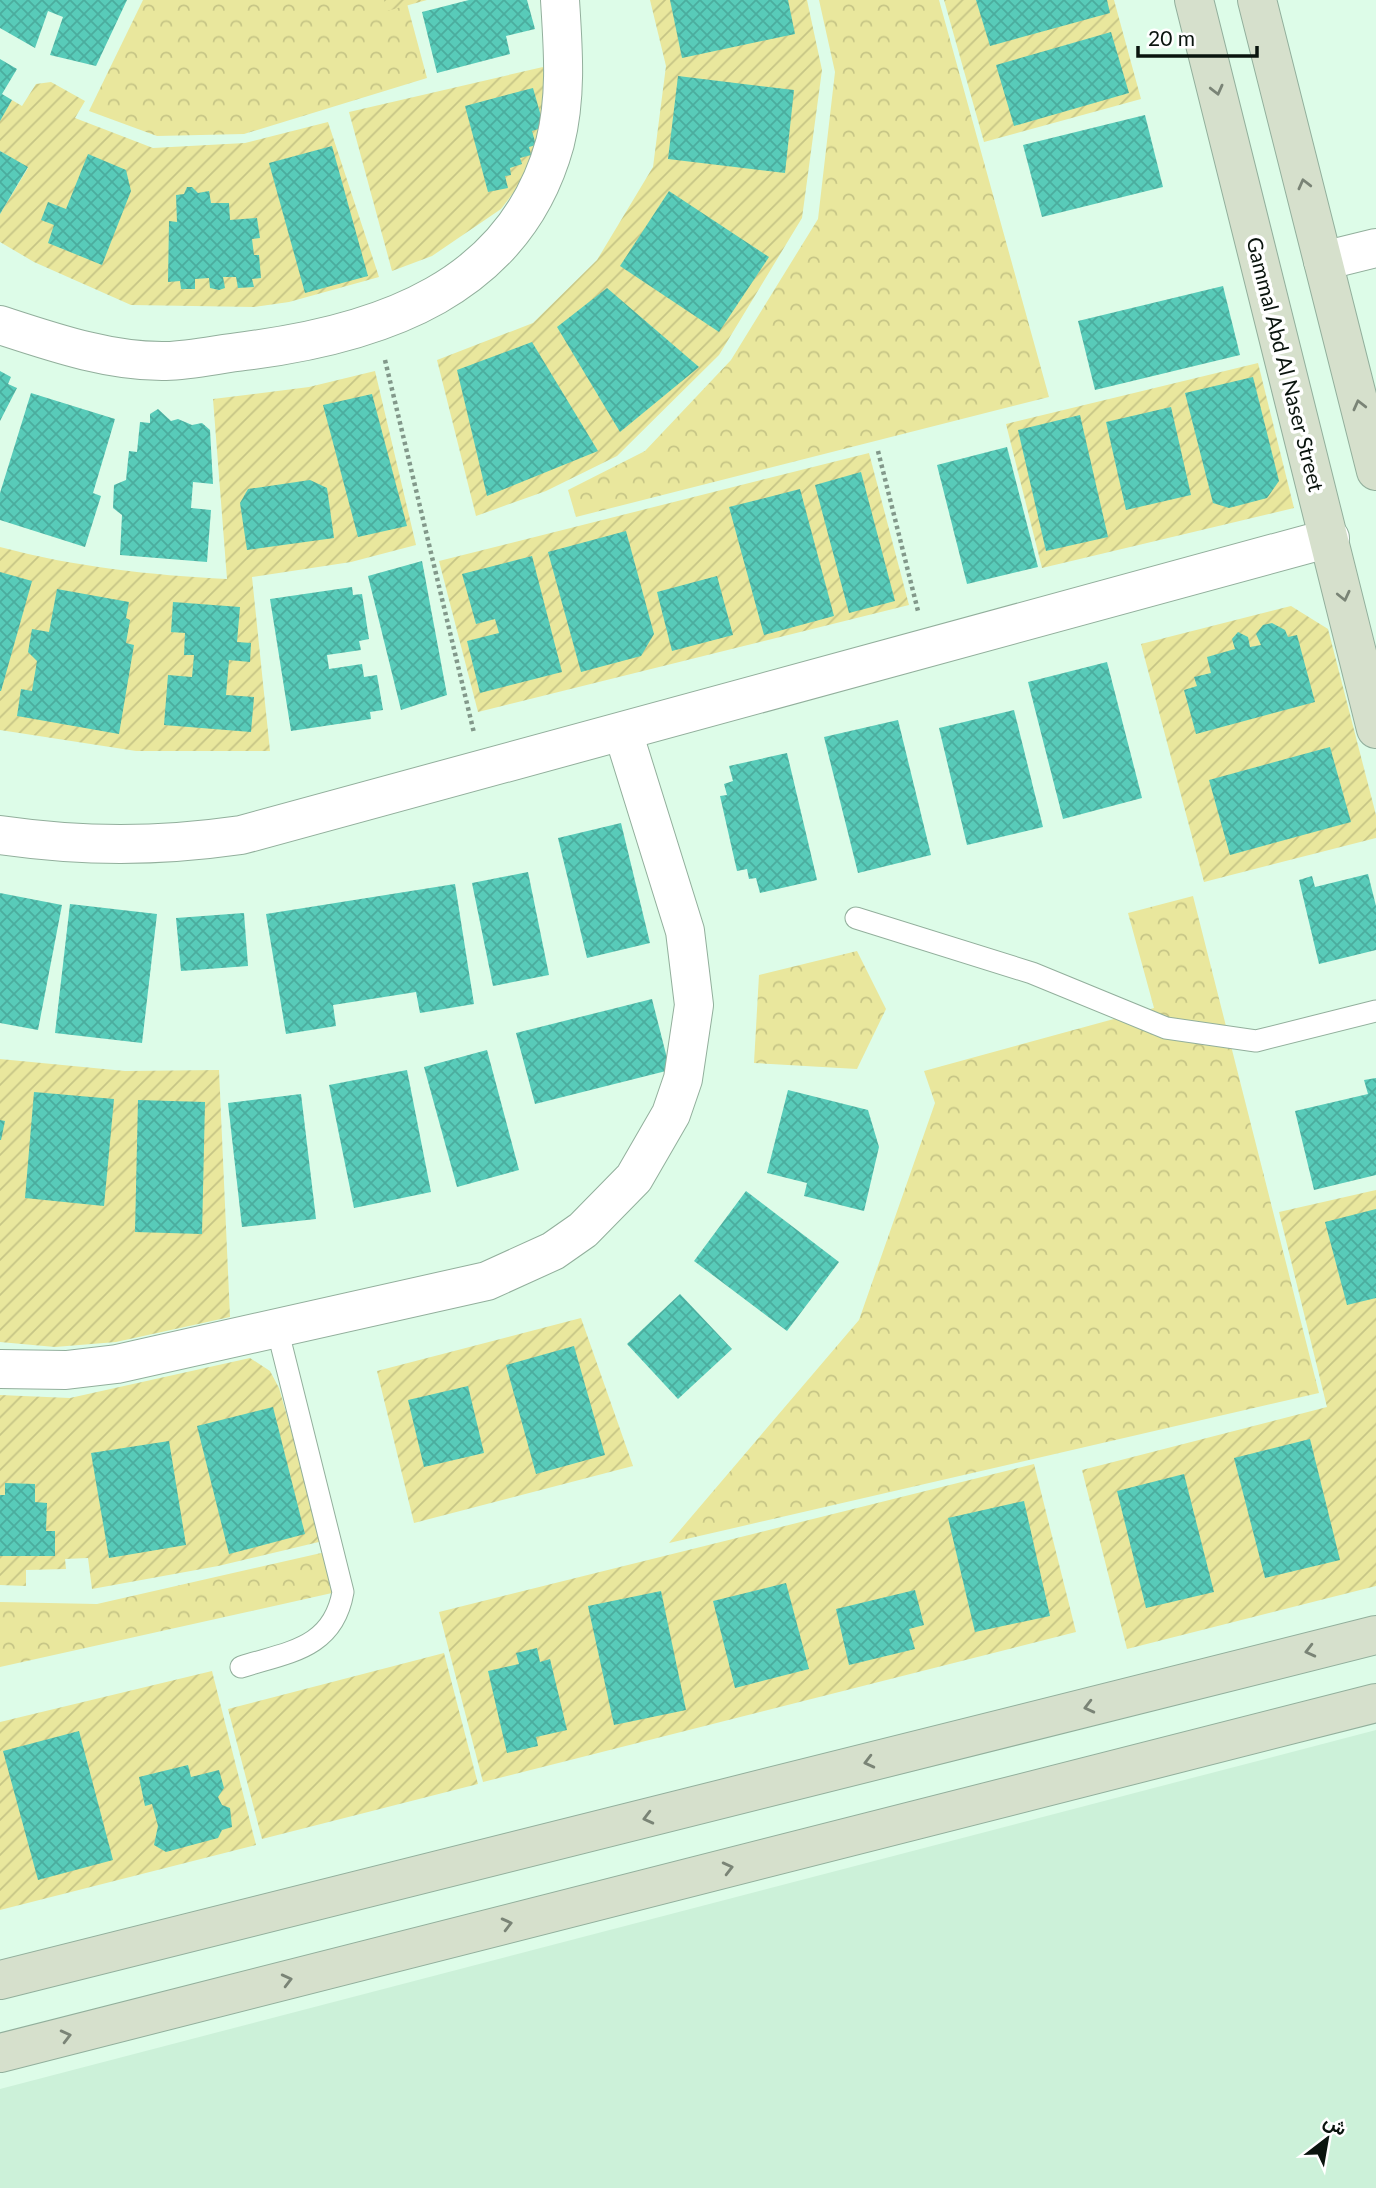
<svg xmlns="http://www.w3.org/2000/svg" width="1376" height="2188" viewBox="0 0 1376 2188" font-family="Lato,Vazirmatn,sans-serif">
  <defs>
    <pattern id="park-crowns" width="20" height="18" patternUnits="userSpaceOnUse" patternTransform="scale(1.75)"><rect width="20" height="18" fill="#e9e79d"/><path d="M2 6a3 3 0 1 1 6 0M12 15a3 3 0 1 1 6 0" fill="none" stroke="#c6c586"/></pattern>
    <pattern id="garden-furrows" width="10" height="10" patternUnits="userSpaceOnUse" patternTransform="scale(1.75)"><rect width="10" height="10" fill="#e9e79d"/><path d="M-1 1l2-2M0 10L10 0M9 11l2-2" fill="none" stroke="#c6c586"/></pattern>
    <pattern id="building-cross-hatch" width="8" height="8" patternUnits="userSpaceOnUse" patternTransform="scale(1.75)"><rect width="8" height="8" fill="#58cbb9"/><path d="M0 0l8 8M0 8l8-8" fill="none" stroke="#4bad9e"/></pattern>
  </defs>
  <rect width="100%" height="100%" fill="#ddfce8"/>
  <polygon fill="#ccf1d9" points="1376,1730 1376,2188 0,2188 0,2089"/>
  <g fill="url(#park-crowns)">
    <polygon points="143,0 406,0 427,78 244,134 157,136 89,111"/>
    <polygon points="819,0 939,0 1049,397 576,517 568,490 645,451 731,360 818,219 835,72"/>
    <polygon points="1193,896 1319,1393 669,1543 859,1320 935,1103 924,1071 1154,1008 1128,913"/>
    <polygon points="857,951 886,1009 857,1069 754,1063 759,975"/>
    <polygon points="330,1551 341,1591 0,1667 0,1602 97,1604"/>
  </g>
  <g fill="url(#garden-furrows)">
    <polygon points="384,0 427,0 387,11"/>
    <polygon points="650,0 807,0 822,70 802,218 719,355 617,456 546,491 476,516 437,360 533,323 597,260 653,167 666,66"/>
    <polygon points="944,0 1114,0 1141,99 984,142"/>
    <polygon points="543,67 551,135 530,171 501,209 432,256 392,271 349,112"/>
    <polygon points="51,82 85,101 75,118 153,148 245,143 328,122 379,277 289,302 254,307 131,305 34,262 0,242 0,214 28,168 0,151 0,119 12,100 22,106 36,84"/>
    <polygon points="1258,363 1294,508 1042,568 1006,424"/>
    <path d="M375,371L416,545L351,562L252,577L270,751H136L0,730V547C75,567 150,575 227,579L213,399L309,387Z"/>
    <polygon points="869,453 909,605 478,712 439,561"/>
    <polygon points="1291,606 1328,629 1376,815 1376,838 1204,882 1141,644"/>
    <polygon points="0,1059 125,1071 219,1070 230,1317 116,1342 55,1347 0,1342"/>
    <polygon points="1376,1190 1376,1586 1127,1649 1082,1470 1327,1407 1279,1212"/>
    <polygon points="581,1318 633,1466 414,1523 377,1371"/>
    <polygon points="250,1358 270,1371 279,1388 323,1541 218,1566 92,1589 88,1558 65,1559 66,1569 26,1570 26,1586 0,1585 0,1395 70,1398"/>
    <polygon points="1034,1464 1076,1632 483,1782 439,1612"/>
    <polygon points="444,1653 478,1784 262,1839 228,1709"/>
    <polygon points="212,1671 256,1845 0,1910 0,1722"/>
  </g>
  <g fill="url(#building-cross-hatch)">
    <polygon points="0,0 127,0 96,66 50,55 63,17 48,11 35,48 0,28"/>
    <polygon points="469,0 527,0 535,29 506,36 510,54 437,73 422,12"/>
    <polygon points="670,0 788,0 795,34 682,58"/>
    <polygon points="976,0 1107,0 1110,13 990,46"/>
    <polygon points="1111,32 1129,93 1014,126 996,65"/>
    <polygon points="0,59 17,69 2,94 12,100 0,121"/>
    <polygon points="678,76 794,90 785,173 668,159"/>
    <polygon points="533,88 544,127 532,131 536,145 529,147 531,155 520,158 522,164 510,168 511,175 505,176 508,188 488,192 465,106"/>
    <polygon points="1145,115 1163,187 1042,217 1023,145"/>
    <polygon points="332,146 368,276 305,293 269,163"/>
    <polygon points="0,151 28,167 0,214"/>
    <polygon points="88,154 126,170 131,191 102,265 48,243 54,225 41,220 48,202 66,209"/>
    <polygon points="187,187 192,187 198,193 209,191 211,203 229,203 230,220 257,218 260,238 252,239 254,255 259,255 261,278 252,279 254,287 238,288 236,277 223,277 225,288 219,290 210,288 209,278 195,279 195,289 181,289 180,281 168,282 169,221 177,222 176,195 184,194"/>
    <polygon points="669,191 769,257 719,332 620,266"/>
    <polygon points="1223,286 1240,355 1095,390 1078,321"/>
    <polygon points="607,288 699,367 620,432 557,327"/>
    <polygon points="532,342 598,451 487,496 457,370"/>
    <polygon points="0,371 11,377 8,384 17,388 0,421"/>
    <polygon points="1253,377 1279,481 1267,498 1229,508 1213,503 1185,393"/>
    <polygon points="31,393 115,419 93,493 101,496 85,547 0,520 0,493"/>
    <polygon points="372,394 407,526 358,537 323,405"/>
    <polygon points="1171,407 1191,495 1126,510 1106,422"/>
    <polygon points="158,409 171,421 178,419 192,425 202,423 210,430 213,484 193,482 191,508 211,510 207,562 120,555 122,515 113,508 114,485 126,480 129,451 137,452 140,422 150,423 150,414"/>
    <polygon points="1080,415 1108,537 1046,551 1018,430"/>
    <polygon points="1007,447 1038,567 967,584 937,465"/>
    <polygon points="861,472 895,601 849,613 815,485"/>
    <polygon points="310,480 327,488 334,538 247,550 240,503 248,489"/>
    <polygon points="800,489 834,616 764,635 729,507"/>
    <polygon points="626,531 654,634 641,656 581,672 548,552"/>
    <polygon points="532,556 562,672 480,693 467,641 499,633 495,619 476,624 462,574"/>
    <polygon points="422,561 447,695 401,710 368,576"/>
    <polygon points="0,572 32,581 1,691 0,691"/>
    <polygon points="717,576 733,635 672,651 657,592"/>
    <polygon points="352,587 353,595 362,594 369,639 359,641 361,650 327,655 329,669 362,664 364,677 377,675 383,710 370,712 371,719 291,731 270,599"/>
    <polygon points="57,589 129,602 126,618 130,620 126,643 134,645 119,734 17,716 21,689 32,691 37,661 28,652 32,629 49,632"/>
    <polygon points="173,602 240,607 237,642 251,643 250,662 229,660 226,695 254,697 251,732 164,725 168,675 192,677 194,655 184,655 185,633 171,632"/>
    <polygon points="1272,623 1285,630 1288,637 1297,635 1315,702 1196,734 1184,690 1197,686 1194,677 1211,673 1207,657 1235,649 1232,639 1238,632 1248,637 1250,647 1261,645 1256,634 1263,625"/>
    <polygon points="1107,662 1142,798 1063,819 1028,682"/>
    <polygon points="1014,710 1043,827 967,845 939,728"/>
    <polygon points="898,720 931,855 858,873 824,737"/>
    <polygon points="1330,747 1351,822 1230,855 1209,780"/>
    <polygon points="787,753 817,880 760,893 756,878 749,879 747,869 737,871 720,796 727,795 724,784 733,781 729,766"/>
    <polygon points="621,823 650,943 587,958 558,838"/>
    <polygon points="528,872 549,975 493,986 472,883"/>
    <polygon points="1368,874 1376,906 1376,950 1319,964 1299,880 1312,876 1315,887"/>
    <polygon points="455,884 474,1004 420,1013 416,992 333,1005 336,1026 286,1034 266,914"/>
    <polygon points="0,893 62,905 38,1030 0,1023"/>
    <polygon points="70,904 157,914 142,1043 55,1033"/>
    <polygon points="244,913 248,966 181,971 176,918"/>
    <polygon points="652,999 670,1070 535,1104 516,1033"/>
    <polygon points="487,1050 519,1170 457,1187 424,1067"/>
    <polygon points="407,1070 431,1192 354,1208 329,1085"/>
    <polygon points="1376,1078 1376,1175 1314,1190 1295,1111 1368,1094 1364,1080"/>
    <polygon points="788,1090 868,1110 879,1147 864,1211 804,1196 807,1183 767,1173"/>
    <polygon points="34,1092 114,1099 104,1206 25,1198"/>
    <polygon points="301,1094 316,1219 242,1227 228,1103"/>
    <polygon points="138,1100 205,1102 202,1234 135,1232"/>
    <polygon points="0,1120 5,1121 1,1140 0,1140"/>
    <polygon points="746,1191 839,1262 787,1331 694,1261"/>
    <polygon points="1376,1209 1376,1298 1347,1305 1325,1222"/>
    <polygon points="680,1294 732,1349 678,1399 627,1344"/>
    <polygon points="574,1346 605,1455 536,1474 506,1365"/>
    <polygon points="468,1386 484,1453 424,1467 408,1400"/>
    <polygon points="273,1407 305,1534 229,1554 197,1426"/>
    <polygon points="1310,1439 1340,1560 1265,1578 1234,1458"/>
    <polygon points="169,1441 186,1545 109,1558 91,1453"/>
    <polygon points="1184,1474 1214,1592 1146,1608 1117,1491"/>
    <polygon points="5,1483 35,1484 35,1502 47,1503 46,1531 55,1531 55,1556 0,1556 0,1495 5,1495"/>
    <polygon points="1024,1501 1050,1616 975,1632 948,1518"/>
    <polygon points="786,1583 809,1669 735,1688 713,1601"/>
    <polygon points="915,1590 924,1625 909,1629 915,1649 849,1665 836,1609"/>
    <polygon points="661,1591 686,1710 614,1725 588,1606"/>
    <polygon points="537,1648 540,1662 550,1659 567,1730 536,1737 538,1746 507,1753 488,1671 519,1664 516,1653"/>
    <polygon points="79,1731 113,1860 38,1880 3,1751"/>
    <polygon points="188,1765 191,1777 219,1770 224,1788 218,1797 222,1805 230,1808 232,1827 222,1830 218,1838 166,1852 154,1845 158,1826 152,1804 145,1806 139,1777"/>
  </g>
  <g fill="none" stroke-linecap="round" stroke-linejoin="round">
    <defs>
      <g id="lane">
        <polyline points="856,918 1032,973 1166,1028 1256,1041 1376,1011"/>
        <path d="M241,1667C288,1652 333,1649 343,1592L277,1328"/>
      </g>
      <g id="street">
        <polyline points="1323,261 1376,248"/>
        <path d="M0,325C52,342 110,362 166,361C192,360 219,354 245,351C380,334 515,289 555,143C567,95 563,48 560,0"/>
        <path d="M0,835C84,847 157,847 241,835L1330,538"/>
        <polyline points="0,1369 66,1370 117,1364 487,1281 553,1251 583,1230 634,1178 671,1114 683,1079 694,1005 685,931 623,732"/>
      </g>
      <g id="secondary">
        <polyline points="1194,0 1376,729"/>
        <polyline points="1257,0 1376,471"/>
        <polyline points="0,1980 1376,1635"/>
        <polyline points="0,2053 1376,1703"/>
      </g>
    </defs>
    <use href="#lane" stroke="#92af9c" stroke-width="23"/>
    <use href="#street" stroke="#92af9c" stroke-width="40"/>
    <use href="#secondary" stroke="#92af9c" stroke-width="40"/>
    <g stroke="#82988a" stroke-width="4.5" stroke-dasharray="3.5 3.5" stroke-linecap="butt">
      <polyline points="385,360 474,733"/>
      <polyline points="878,451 918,611"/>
    </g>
    <use href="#lane" stroke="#fff" stroke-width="21"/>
    <use href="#street" stroke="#fff" stroke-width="38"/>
    <use href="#secondary" stroke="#d6e0cc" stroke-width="38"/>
  </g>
  <defs><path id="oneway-chevron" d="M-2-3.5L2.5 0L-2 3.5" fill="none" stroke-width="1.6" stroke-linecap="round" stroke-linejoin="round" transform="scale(1.75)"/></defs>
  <g stroke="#7a8476">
    <use href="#oneway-chevron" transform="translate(1217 90) rotate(76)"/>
    <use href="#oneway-chevron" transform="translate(1304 184) rotate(-104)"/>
    <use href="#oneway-chevron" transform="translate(1359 405) rotate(-104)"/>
    <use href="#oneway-chevron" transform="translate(1344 596) rotate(77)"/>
    <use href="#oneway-chevron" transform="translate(1310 1651) rotate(166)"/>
    <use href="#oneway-chevron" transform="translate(1089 1707) rotate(166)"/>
    <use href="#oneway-chevron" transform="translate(869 1762) rotate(166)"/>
    <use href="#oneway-chevron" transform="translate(648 1818) rotate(166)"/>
    <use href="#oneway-chevron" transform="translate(728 1868) rotate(-14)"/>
    <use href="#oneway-chevron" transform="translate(507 1924) rotate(-14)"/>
    <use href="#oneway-chevron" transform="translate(287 1980) rotate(-14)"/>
    <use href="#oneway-chevron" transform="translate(66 2036) rotate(-14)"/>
  </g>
  <g text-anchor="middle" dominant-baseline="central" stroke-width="7" stroke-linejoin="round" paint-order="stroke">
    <g font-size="21" fill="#0a140e" stroke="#fff">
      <text transform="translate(1286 364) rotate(76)">Gammal Abd Al Naser Street</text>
    </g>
  </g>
  <g transform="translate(1327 2139) rotate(31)" stroke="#ffffff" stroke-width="5" paint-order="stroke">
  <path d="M0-5L12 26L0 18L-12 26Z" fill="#0a140e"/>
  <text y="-10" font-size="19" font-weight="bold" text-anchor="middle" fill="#0a140e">ش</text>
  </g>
  <path d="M1138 46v10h119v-10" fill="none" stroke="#0a140e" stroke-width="3.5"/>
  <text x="1148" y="46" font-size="21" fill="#0a140e" stroke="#ffffff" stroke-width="5" paint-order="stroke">20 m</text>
</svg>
